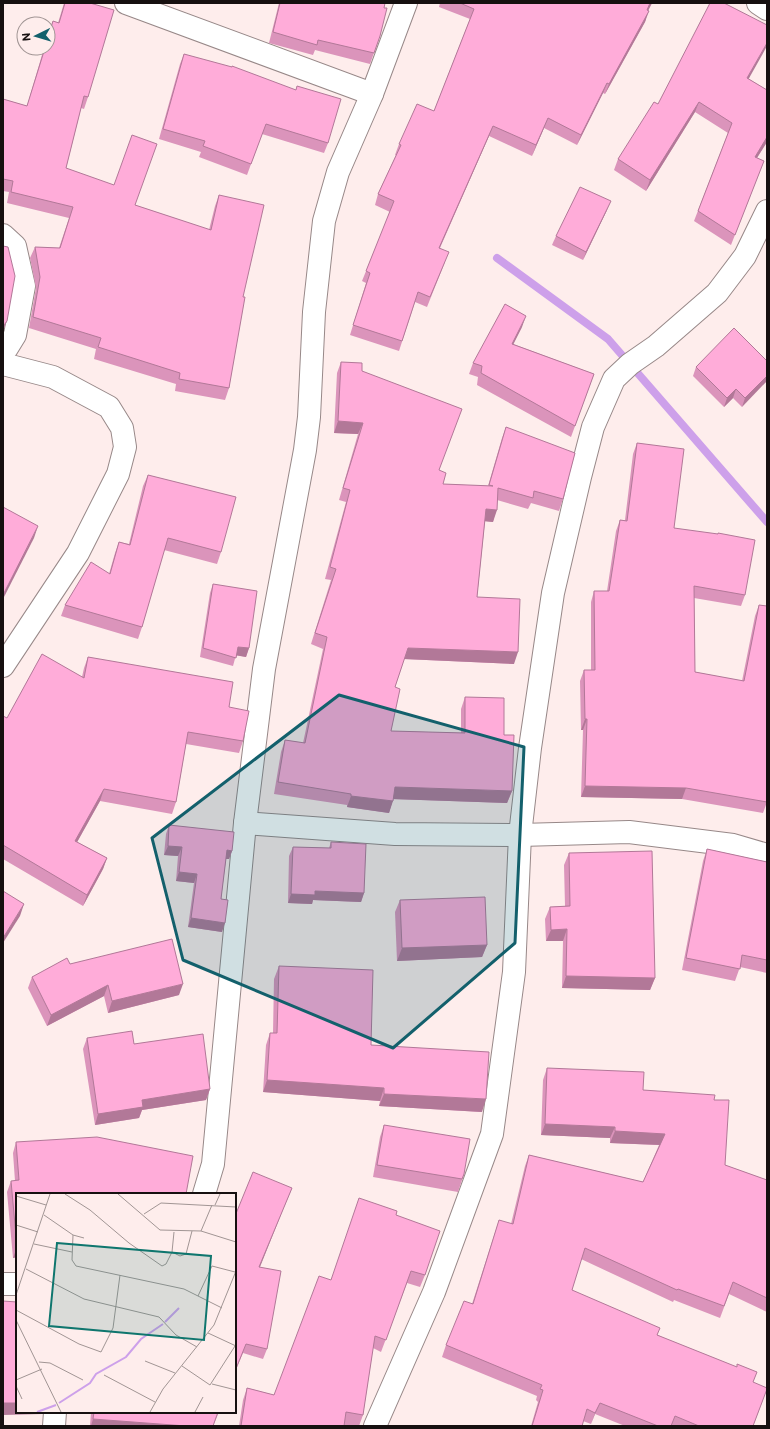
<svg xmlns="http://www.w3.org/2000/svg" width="770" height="1429" viewBox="0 0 770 1429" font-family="Commissioner,sans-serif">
  <rect width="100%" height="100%" fill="#feedec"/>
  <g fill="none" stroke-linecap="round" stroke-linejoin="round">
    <polyline stroke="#cda0ea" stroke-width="8" points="497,258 608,339 767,522"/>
    <defs>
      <g id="street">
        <polyline points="126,3 372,94"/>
        <polyline points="3,235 15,246 24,286 15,335 7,348 3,351"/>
        <polyline points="3,364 53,377 109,407 122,428 125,447 118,474 78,553 3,666"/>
        <polyline points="245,823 395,834 520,835 629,832 733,845 767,855"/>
        <polyline points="204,1194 213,1164 245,823 264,669 305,450 309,417 314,312 324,221 338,172 372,94 406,3"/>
        <polyline points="3,1284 17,1284"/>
        <polyline points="54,1426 55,1412"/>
        <polyline points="375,1426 434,1292 492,1134 514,972 520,835 530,748 553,593 580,477 593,427 614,379 630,364 656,346 717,293 745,256 767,211"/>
      </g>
      <polyline id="secondary" points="758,3 767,9"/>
    </defs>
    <use href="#street" stroke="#978888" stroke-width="24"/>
    <use href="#secondary" stroke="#978888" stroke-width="24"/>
    <use href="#street" stroke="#fff" stroke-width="22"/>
    <use href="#secondary" stroke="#fff" stroke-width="22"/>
  </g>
  <g fill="#db94bb">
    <polygon points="64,3 90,3 88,97 84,109 81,108 66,168 135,205 209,230 215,206 219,195 243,297 229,388 225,400 175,391 176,384 94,359 96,349 29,328 36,288 30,258 35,247 59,248 69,218 7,203 9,192 3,191 3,99 27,106 44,48 48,48 48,35 53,21 58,23"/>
    <polygon points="279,3 385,3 384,8 380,36 370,64 315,50 313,55 269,43"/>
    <polygon points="440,3 652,3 648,11 645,22 605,94 603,93 577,145 544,128 532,156 489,136 440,248 445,262 427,307 415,302 399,351 350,335 366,283 362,281 390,212 375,205 378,194 396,155 395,155 399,144 434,111 470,19 439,7"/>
    <polygon points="184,54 328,143 324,153 262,134 247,175 199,157 201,152 159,139 180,64"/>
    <polygon points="749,79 767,90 767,142 757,158 764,161 731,245 694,221 728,133 695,112 646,191 614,170 618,159 658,104"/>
    <polygon points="607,210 583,260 552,245 556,236"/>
    <polygon points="522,327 513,344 594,374 571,437 477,385 478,377 469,374 473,363"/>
    <polygon points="767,361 742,407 733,398 724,407 693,376 696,367"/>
    <polygon points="341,362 362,371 439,471 443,484 488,486 502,438 506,427 563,499 559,511 531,503 528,509 497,500 493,522 485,521 477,597 514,664 404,659 395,687 391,731 461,733 461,709 465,697 504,735 512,791 507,803 393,799 389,813 347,807 347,805 274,794 281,752 285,740 303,743 323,649 311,644 331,580 325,579 346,502 339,500 358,434 334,433 337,373"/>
    <polygon points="637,443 674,528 745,595 741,606 694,598 695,672 742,681 755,616 759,605 767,802 763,813 682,799 581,797 583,730 581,730 580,681 584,670 591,670 591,602 594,591 607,591 616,531 620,520 625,520 633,454"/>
    <polygon points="148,475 221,552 217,564 164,550 142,627 138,639 61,616 65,605 109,574 115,553 119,542 129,544 143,486"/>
    <polygon points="213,584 249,648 246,657 236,655 233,666 200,657 210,593"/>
    <polygon points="88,657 229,707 243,741 239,753 186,744 176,802 172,814 100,801 77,842 107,858 103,869 83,906 3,859 3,716 7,718 82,677 84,668"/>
    <polygon points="169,825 232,851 229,859 226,859 221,899 222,932 188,927 194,883 176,881 178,856 164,855 166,834"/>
    <polygon points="331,842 364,893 361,902 313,900 312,904 288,903 289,856 293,847 329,848"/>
    <polygon points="707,849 767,862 767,973 740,967 735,981 682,970 703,861"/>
    <polygon points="569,853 655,978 650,990 562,988 563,941 546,941 545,919 550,907 565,906 564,865"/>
    <polygon points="400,900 487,945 482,957 397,961 395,912"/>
    <polygon points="70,964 179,995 108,1013 104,996 47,1026 28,988 32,977"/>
    <polygon points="279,966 371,1045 482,1112 379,1106 380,1101 263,1092 266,1045 270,1033 273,1033 274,979"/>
    <polygon points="87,1038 134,1044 210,1089 206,1100 142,1110 139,1118 95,1125 83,1049"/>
    <polygon points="547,1068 643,1090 714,1100 725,1165 767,1180 767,1312 729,1294 720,1318 674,1300 673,1302 581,1259 572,1290 658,1335 753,1383 763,1400 753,1426 625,1426 595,1414 591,1424 583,1421 582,1426 531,1426 538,1402 536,1400 537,1396 442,1357 446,1345 472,1304 499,1220 511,1224 525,1166 529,1155 643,1182 659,1145 610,1143 610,1138 541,1135 543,1080"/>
    <polygon points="384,1125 464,1174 458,1192 373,1177 380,1137"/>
    <polygon points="16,1142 186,1194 17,1194 17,1257 13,1258 7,1192 11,1181 15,1181 13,1153"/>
    <polygon points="292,1188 259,1267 267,1349 263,1359 243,1353 235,1372 235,1216"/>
    <polygon points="396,1215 425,1275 420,1287 407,1283 381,1352 373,1348 363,1415 359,1426 353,1426 344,1425 344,1426 239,1426 243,1400 247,1388 274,1395 331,1280"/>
    <polygon points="91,1412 219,1412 213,1426 90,1426"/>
  </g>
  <g fill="#b27898">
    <polygon points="650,3 652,3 643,20 647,10"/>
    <polygon points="649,11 645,22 605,94 609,84"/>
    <polygon points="767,43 767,46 743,89 747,78"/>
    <polygon points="607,83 603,93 577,145 581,135"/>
    <polygon points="699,102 695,112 646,191 650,180"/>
    <polygon points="548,118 544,128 532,156 536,145"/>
    <polygon points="493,126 489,136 435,258 439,248"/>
    <polygon points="767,137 767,142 751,167 755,157"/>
    <polygon points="611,201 607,210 583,260 586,252"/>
    <polygon points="526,316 522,327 508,355 512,344"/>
    <polygon points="7,321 3,331 3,325"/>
    <polygon points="767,376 767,381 742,407 745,398"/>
    <polygon points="736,389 733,398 724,407 727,398"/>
    <polygon points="338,421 363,423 358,434 334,433"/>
    <polygon points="486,509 497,510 493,522 482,521"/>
    <polygon points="38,526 34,538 3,599 3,595"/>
    <polygon points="238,647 249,648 246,657 234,655"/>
    <polygon points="408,648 518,652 514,664 404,659"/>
    <polygon points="585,719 587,719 583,730 581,730"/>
    <polygon points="585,786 686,788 682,799 581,797"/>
    <polygon points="395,787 512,791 507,803 391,799"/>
    <polygon points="104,789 100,801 71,853 75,841"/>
    <polygon points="351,796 393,801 389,813 347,807"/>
    <polygon points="168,846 182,847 178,856 164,855"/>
    <polygon points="227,850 232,851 229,859 224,859"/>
    <polygon points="107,858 103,869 83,906 87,895"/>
    <polygon points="179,872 197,874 194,883 176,881"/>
    <polygon points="315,891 364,893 361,902 313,900 312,904 288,903 291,894"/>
    <polygon points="24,904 20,916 3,943 3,938"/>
    <polygon points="191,918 225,923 222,932 188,927"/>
    <polygon points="567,929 563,941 546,941 551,930"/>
    <polygon points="487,945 482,957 397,961 402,948"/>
    <polygon points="566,976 655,978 650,990 562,988"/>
    <polygon points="183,984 179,995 108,1013 112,1001"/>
    <polygon points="108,985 104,996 47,1026 51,1015"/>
    <polygon points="267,1080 384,1088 380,1101 263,1092"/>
    <polygon points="210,1089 206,1100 142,1110 139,1118 95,1125 98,1114 142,1100"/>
    <polygon points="384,1094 486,1099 482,1112 379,1106"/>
    <polygon points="545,1124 615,1127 610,1138 541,1135"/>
    <polygon points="615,1131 665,1134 661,1145 610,1143"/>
    <polygon points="292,1188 288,1197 256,1277 259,1267"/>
    <polygon points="17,1247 17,1257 13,1258"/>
    <polygon points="3,1403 17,1403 17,1412 43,1412 42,1414 3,1415"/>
    <polygon points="600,1403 595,1414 591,1424 595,1413"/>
    <polygon points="93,1419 186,1426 91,1426"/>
  </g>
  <g fill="#ffacd9" stroke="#b27898">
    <polygon points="65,3 90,3 114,10 88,97 84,96 66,168 114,185 132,135 157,144 135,205 211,230 219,195 264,205 243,297 245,297 229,388 179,379 180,373 98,347 101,338 33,317 40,277 35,247 60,248 73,207 11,192 13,181 3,179 3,99 27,106 45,48 48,48 48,37 53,21 59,23"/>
    <polygon points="280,3 385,3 384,8 387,8 380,36 374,53 318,40 317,45 273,32"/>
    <polygon points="460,3 650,3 647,10 649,11 609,84 607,83 581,135 548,118 536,145 493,126 439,248 449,252 430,297 418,292 402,341 353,325 370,273 366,271 394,201 378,194 401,145 399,144 417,104 434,111 474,9"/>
    <polygon points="710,3 724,3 767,25 767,43 747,78 767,90 767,137 755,157 764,161 735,235 698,211 732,123 699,102 650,180 618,159 654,102 658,104"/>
    <polygon points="184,54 232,67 232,66 296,90 297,86 341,99 328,143 266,124 251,164 203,146 205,141 163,129"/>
    <polygon points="580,187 611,201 586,252 556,236"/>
    <polygon points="3,246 8,247 15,276 7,321 4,325 3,325"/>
    <polygon points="505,304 526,316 512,344 594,374 575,426 481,373 482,366 473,363"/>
    <polygon points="734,328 767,361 767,376 745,398 736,389 727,398 696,367"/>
    <polygon points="341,362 362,363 362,371 462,409 439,470 446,473 443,484 493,486 489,485 506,427 575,453 563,499 534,491 533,498 498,488 497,510 486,509 477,597 520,599 518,652 408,648 395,687 400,689 391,731 465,733 465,697 504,698 504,735 514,735 512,791 395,787 393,801 351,796 351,794 278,782 285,740 305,743 327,637 315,633 336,569 330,567 350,490 343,488 363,423 338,421"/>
    <polygon points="637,443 684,449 674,528 718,534 718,533 755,540 745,595 694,586 695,672 744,681 759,605 767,606 767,802 686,788 585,786 587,719 585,719 584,670 595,670 594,591 609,591 620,520 627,521"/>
    <polygon points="148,475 236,497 221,552 168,538 142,627 65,605 91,562 110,574 119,542 130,545"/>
    <polygon points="3,507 38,526 3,595"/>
    <polygon points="213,584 257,591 249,648 238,647 236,658 203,648"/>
    <polygon points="42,654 84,678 88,657 233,682 229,707 249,711 243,741 188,732 176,802 104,789 75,841 107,858 87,895 3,845 3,716 7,718"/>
    <polygon points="169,825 234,832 232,851 227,850 221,899 228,900 225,923 191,918 197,874 179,872 182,847 168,846"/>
    <polygon points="331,842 366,844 364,893 315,891 315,895 291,894 293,847 331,848"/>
    <polygon points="707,849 767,862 767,960 742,955 740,969 686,958"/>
    <polygon points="652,851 655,978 566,976 567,929 551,930 550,907 570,906 569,853"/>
    <polygon points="3,891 24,904 3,938"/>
    <polygon points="485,897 487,945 402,948 400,900"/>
    <polygon points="172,939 183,984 112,1001 108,985 51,1015 32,977 67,958 70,964"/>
    <polygon points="279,966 373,970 371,1045 489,1052 486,1099 384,1094 384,1088 267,1080 270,1033 277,1033"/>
    <polygon points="132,1031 134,1044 203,1034 210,1089 142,1100 143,1107 98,1114 87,1038"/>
    <polygon points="547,1068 644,1072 643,1090 715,1095 714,1100 729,1100 725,1165 767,1180 767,1298 733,1282 724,1306 678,1289 677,1290 585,1248 572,1290 660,1328 657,1335 737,1367 737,1364 757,1372 753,1382 767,1388 767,1389 753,1426 699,1426 675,1416 671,1426 658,1426 600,1403 595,1413 587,1409 582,1426 532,1426 543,1390 540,1389 542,1385 446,1345 464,1301 473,1304 499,1220 513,1224 529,1155 643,1182 665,1134 615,1131 615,1127 545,1124"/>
    <polygon points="384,1125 470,1139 464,1174 462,1179 377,1165"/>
    <polygon points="97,1137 193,1156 186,1194 17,1194 17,1247 11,1181 19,1180 16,1142"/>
    <polygon points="253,1172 292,1188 259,1267 281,1271 267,1349 246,1344 235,1371 235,1216"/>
    <polygon points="359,1198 397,1211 396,1215 440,1231 425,1275 411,1271 386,1340 375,1336 363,1415 346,1412 344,1426 241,1426 247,1388 274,1395 319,1276 331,1280"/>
    <polygon points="3,1301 17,1302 17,1403 3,1403"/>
    <polygon points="94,1412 218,1412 213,1426 186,1426 93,1419"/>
  </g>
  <path fill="#13606c" fill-opacity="0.2" stroke="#13606c" stroke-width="3" stroke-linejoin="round" d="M339,695L524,747L515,943L393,1048L183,960L152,838Z"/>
  <g transform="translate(16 1193)">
    <rect width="220" height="220" fill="#feedec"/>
    <path fill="none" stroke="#cda0ea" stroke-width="2" d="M149,129L163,115M43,210L74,190L80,181L110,164L125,146L147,131M21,219L40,212"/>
    <path fill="none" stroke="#a19594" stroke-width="1" d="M49,1L74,17L113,50L146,73L150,71L156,59L158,39M102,1L144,37L185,38L220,49M0,3L30,12M199,12L204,1M128,21L145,10L220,14M28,22L57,42L68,45M0,32L22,39M185,38L196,12M57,42L56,67L60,73L168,96L206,115M18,51L56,59M156,59L164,63L170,61L176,38M10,76L68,106L143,124L160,142L181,154M0,102L34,1M182,103L196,73L219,79M0,117L63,151L85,159L97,135L104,82M0,127L45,219M192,140L220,153M129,168L159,180M23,169L34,170L67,187M166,173L194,192L219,153M88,182L139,209M0,187L26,176M196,191L220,197M0,193L6,206M134,219L147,196L198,132L220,78M179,219L187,204"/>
    <path fill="#0f766e" fill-opacity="0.15" stroke="#0f766e" stroke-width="2" d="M41,50L195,63L188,147L33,133Z"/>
    <rect width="220" height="220" fill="none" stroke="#161010" stroke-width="2"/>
  </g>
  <rect width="770" height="1429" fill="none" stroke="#161010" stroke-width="8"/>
  <g transform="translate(36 36) rotate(265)"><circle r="19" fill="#feedec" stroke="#a19594"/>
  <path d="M0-3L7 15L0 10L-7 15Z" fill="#13606c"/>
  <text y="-6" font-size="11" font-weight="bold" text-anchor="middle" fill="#161010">N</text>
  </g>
</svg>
